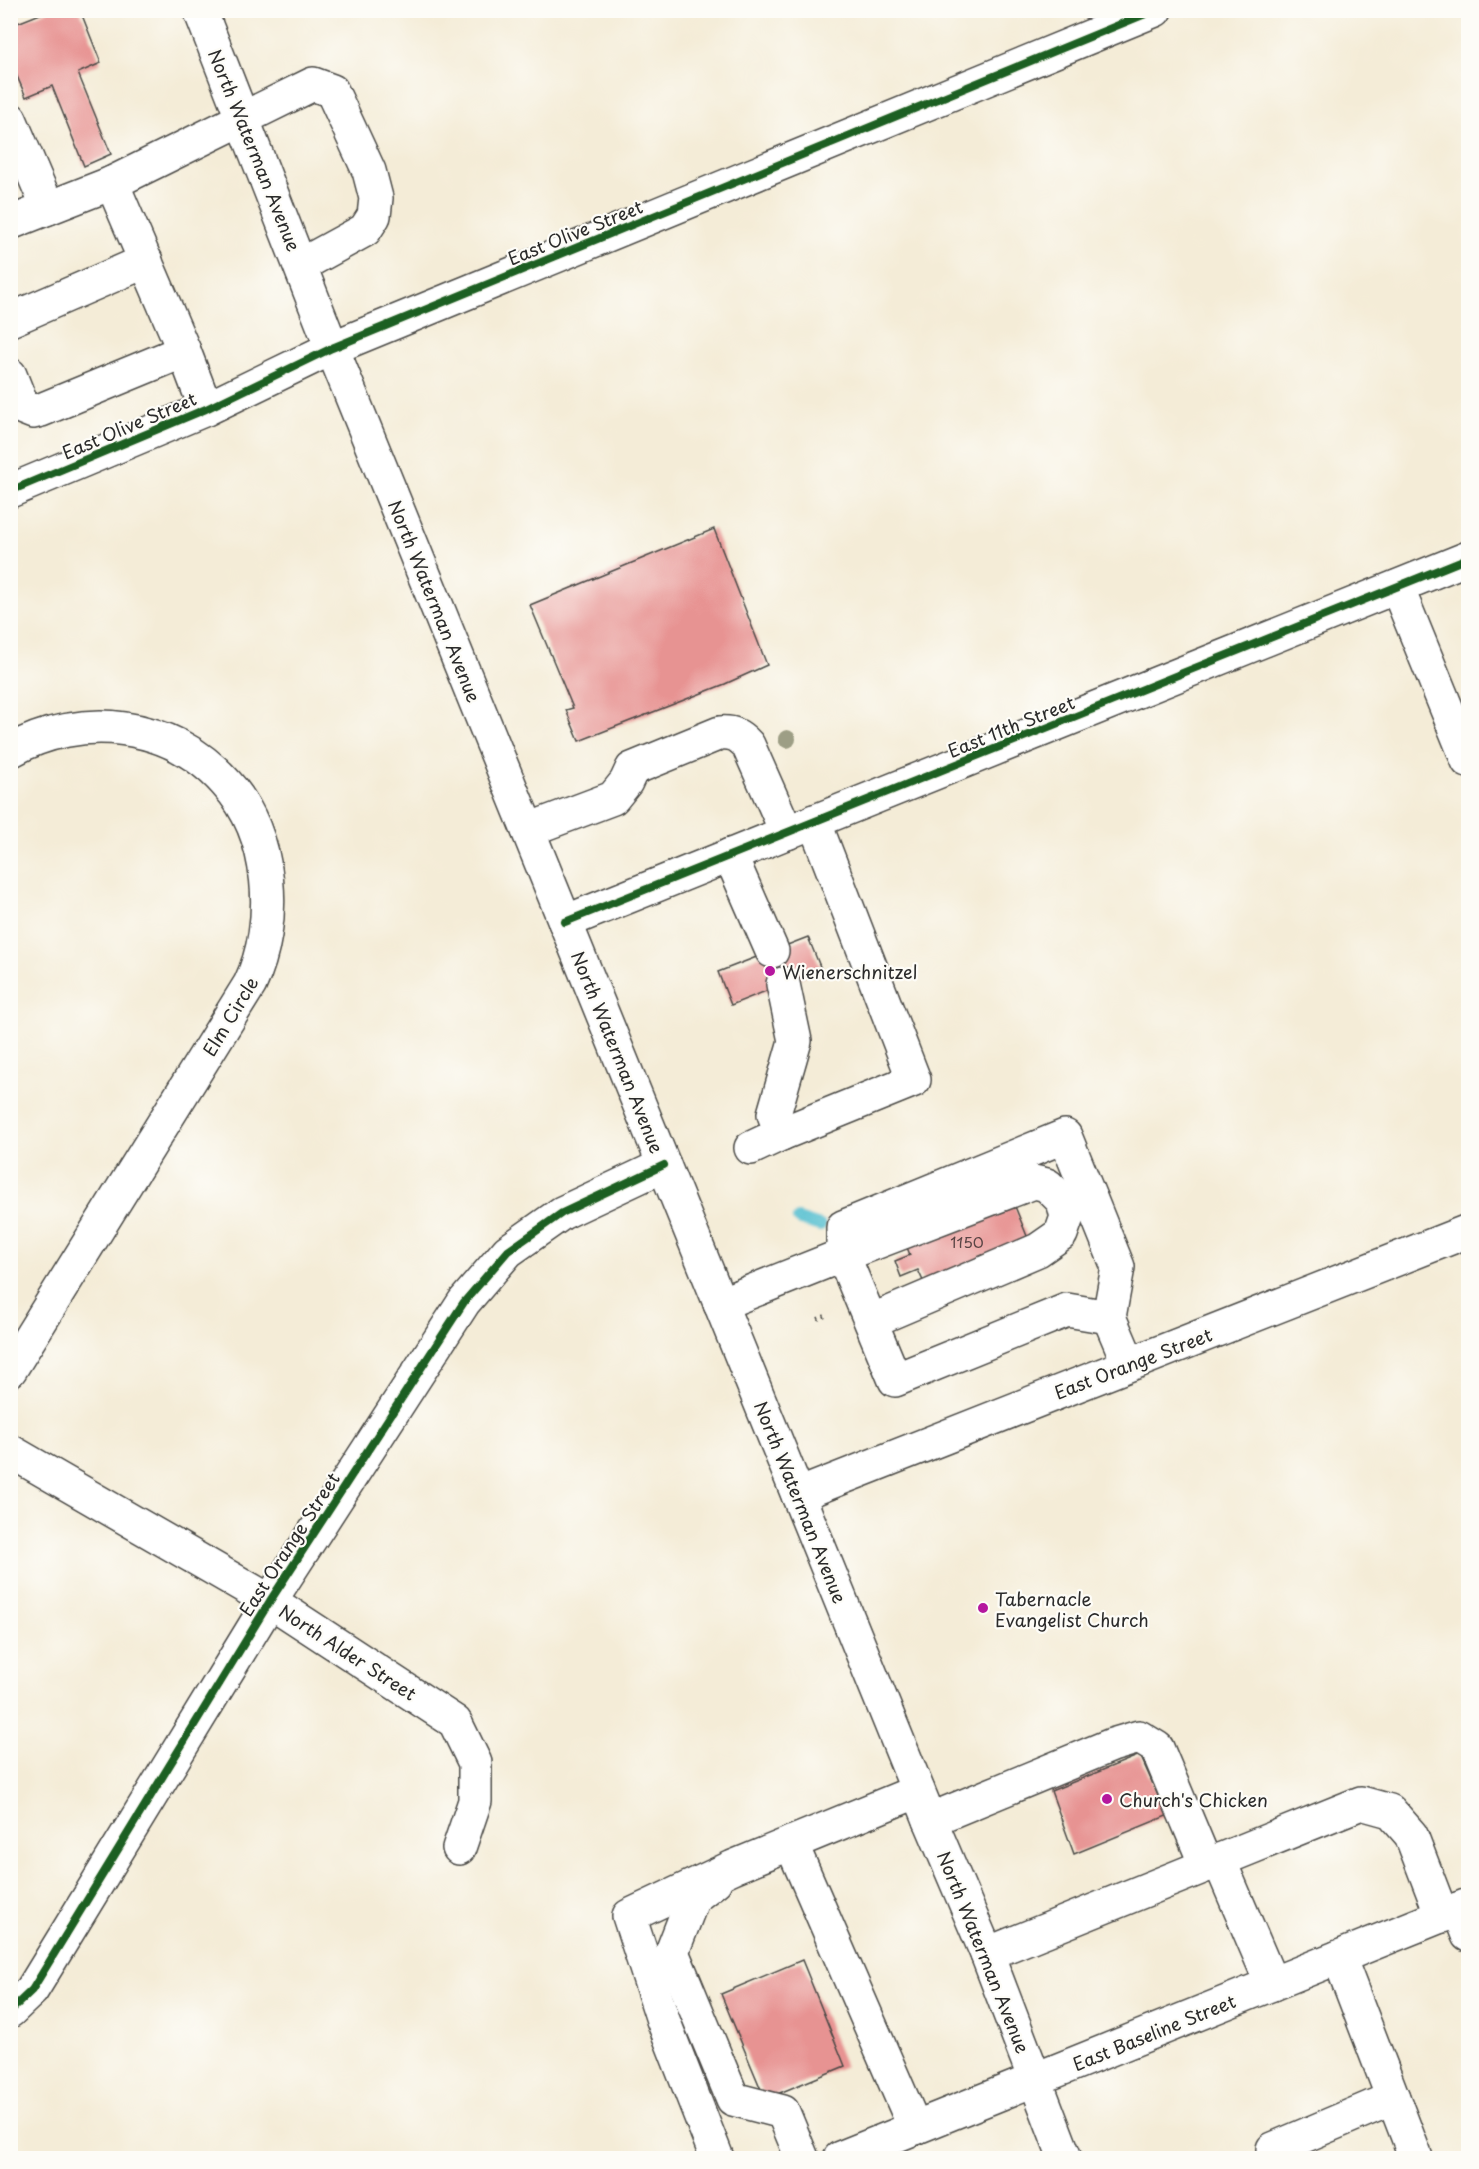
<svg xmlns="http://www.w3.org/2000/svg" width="1479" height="2169" viewBox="0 0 1479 2169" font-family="'Playpen Sans',sans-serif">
  <rect width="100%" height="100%" fill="#fdfcf7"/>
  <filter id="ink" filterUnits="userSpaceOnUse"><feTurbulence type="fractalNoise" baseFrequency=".0167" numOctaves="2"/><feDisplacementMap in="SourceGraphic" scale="12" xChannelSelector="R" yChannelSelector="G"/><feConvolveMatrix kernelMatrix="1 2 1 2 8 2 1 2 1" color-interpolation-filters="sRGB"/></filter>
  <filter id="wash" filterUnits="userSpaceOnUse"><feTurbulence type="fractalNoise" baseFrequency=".008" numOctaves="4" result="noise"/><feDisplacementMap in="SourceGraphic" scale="24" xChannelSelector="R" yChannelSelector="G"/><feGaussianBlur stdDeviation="1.35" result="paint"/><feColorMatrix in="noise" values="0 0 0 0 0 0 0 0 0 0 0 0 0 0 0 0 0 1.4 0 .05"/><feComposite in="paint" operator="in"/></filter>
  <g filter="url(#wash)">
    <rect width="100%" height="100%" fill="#f4ecd7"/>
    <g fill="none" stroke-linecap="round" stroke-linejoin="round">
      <polyline stroke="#54bfd0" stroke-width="12" points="798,1219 820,1226"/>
    </g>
    <g id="blocks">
      <g fill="#e79392">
        <polygon points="50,10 80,10 101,63 78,73 111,154 84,166 52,86 26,97 10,60 10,26"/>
        <polygon points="714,529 767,665 725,684 579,741 566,710 573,708 530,605"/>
        <polygon points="808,937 821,969 731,1005 718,972"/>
        <polygon points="1012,1199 1029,1241 924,1283 918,1270 901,1277 895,1261 910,1255 905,1242"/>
        <polygon points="1140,1755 1163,1807 1169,1815 1074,1854 1051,1791"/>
        <polygon points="802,1960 845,2066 765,2099 721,1994"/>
      </g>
    </g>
  </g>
  <g filter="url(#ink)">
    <use href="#blocks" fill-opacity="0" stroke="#494845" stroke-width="1.5"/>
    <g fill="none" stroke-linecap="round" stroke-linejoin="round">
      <defs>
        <g id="minor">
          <polyline points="10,119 48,208"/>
          <polyline points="112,183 184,351 206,409"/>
          <polyline points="10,223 112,183 313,84 332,91 369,171 376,198 374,216 365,230 301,265"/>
          <polyline points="10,320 146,261"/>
          <polyline points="10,375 23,408 33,412 41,410 184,351"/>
          <polyline points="10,491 206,409 332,348 1155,10"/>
          <polyline points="1397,587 1468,761"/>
          <path d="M10,751C81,711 171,721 226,783C273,834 279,923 250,984L10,1370"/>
          <path d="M528,830L613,798L626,782L632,769L720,733C733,732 739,735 748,745L787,833"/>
          <polyline points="730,855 772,951"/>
          <polyline points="565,922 1468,558"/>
          <polyline points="781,1134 774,1114 795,1041 783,984"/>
          <polyline points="751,1148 781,1134 914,1080 814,821"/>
          <polyline points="720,1304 843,1255 843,1227 1065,1136 1118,1267 1109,1317 1129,1364"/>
          <polyline points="871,1321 1038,1250 1061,1234 1067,1217 1063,1201 1047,1185 1034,1182 843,1255 895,1380 1067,1310 1109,1317"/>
          <polyline points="10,1451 270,1601 455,1722 475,1763 475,1801 459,1848"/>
          <polyline points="798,1495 1468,1231"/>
          <polyline points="930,1820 1112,1745 1139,1737 1157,1748 1206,1865"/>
          <polyline points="791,1843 915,2128"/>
          <polyline points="1219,1860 1272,1984"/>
          <polyline points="715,1881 693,1898 672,1952 733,2099 783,2112 802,2158"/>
          <polyline points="1458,1909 1468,1935"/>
          <polyline points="987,1954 1361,1803 1390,1811 1411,1835 1442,1916"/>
          <polyline points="1339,1957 1416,2158"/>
          <polyline points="10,2011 32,1990 270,1601 464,1302 508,1251 562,1213 664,1165"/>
          <polyline points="717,2158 663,2020 629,1916 733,1867 918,1791"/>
          <polyline points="1276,2158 1273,2149 1393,2098"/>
        </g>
        <g id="major">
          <polyline points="200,10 332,348 930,1820 987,1954 1065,2158"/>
          <polyline points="840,2158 1468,1905"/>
        </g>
      </defs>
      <use href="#minor" stroke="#494845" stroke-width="36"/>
      <use href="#major" stroke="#494845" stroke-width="36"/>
      <polyline stroke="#494845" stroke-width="4" stroke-dasharray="1.5 4.5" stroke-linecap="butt" points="818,1319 828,1315"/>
      <use href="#minor" stroke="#fff" stroke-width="33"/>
      <use href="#major" stroke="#fff" stroke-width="33"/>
      <defs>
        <g id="cycleway">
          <polyline points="10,491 206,409 332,348 1155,10"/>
          <polyline points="565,922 1468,558"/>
          <polyline points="10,2011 32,1990 270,1601 464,1302 508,1251 562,1213 664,1165"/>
        </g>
      </defs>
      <use href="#cycleway" stroke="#fdfcf7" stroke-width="11"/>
      <use href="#cycleway" stroke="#1b5e20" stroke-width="8"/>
    </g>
    <circle fill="#9d9e85" cx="787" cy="739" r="9"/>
  </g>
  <g fill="#b5179e" stroke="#fdfcf7" stroke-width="2">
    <circle cx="770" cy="971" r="6"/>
    <circle cx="983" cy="1608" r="6"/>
    <circle cx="1107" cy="1799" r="6"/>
  </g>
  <g text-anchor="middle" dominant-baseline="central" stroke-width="4.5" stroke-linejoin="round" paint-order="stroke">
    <g font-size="15" fill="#5a4545">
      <text x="967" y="1241">1150</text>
    </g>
    <g font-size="18" fill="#2b2b2b" stroke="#fdfcf7">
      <text transform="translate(255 150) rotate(68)">North Waterman Avenue</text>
      <text transform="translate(575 232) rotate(-22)">East Olive Street</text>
      <text transform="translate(129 425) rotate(-23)">East Olive Street</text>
      <text transform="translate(435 601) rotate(68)">North Waterman Avenue</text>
      <text transform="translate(1011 726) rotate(-22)">East 11th Street</text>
      <text transform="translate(230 1016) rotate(-59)">Elm Circle</text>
      <text transform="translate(618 1052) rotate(68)">North Waterman Avenue</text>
      <text transform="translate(1133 1363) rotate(-21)">East Orange Street</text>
      <text transform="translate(801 1502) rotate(68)">North Waterman Avenue</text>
      <text transform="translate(289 1544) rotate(-57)">East Orange Street</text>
      <text transform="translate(348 1652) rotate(33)">North Alder Street</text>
      <text transform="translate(984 1952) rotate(68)">North Waterman Avenue</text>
      <text transform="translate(1154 2032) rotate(-22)">East Baseline Street</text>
    </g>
    <g font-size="18" fill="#2b2b2b" stroke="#fdfcf7" text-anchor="start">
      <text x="782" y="971">Wienerschnitzel</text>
      <text x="995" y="1598">Tabernacle<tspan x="995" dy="21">Evangelist Church</tspan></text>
      <text x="1119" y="1799">Church's Chicken</text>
    </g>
  </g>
  <rect width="1479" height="2169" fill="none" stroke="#fdfcf7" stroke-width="36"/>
</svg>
